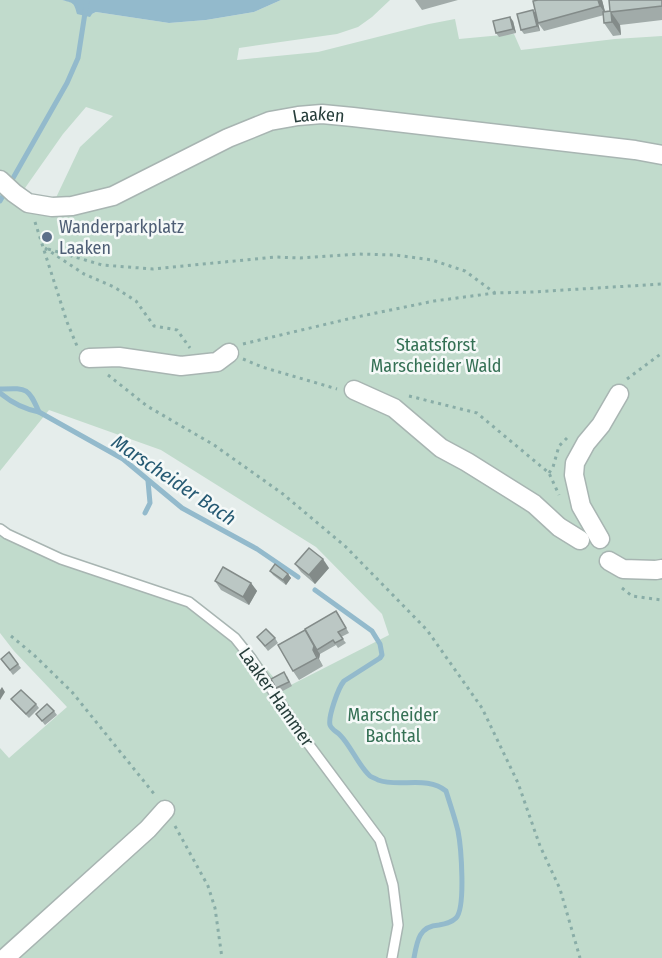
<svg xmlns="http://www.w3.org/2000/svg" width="662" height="958" viewBox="0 0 662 958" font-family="'Fira Sans Condensed',sans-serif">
  <rect width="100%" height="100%" fill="#e5edeb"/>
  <path fill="#c1dbcc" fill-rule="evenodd" d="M0,0H62L72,2L92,14L96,12L169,23L206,20L254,12L281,0H390L372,17L358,27L337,34L239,48L237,60L318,52L429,24L455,19L459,39L514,34L521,50L615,39L662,36V958H0V748L9,758L67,707L14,651L0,633V534L53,559V561L175,602L177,600L260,661L283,689L389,635L382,614L316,547L161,450L49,410L0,471ZM86,107L113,116L80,147L53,204L20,190L25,188L63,134Z"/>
  <path fill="#93bacc" d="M62,0H281L254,12L206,20L169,23L96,12L92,14L90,17L77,14C74,2 73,3 62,0Z"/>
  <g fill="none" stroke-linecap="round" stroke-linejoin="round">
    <g stroke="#93bacc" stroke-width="5">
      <polyline points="0,201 67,83 78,58 87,0"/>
      <path d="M0,389C27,388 28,387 39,412"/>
      <path d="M0,393C12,403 24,409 39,412L123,459L182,508L257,549L298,577"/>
      <polyline points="145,513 150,503 148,481"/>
      <path d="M315,590L372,631L380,644L382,655L380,658L344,681C338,688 328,717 330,725C331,729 337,732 340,735C351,746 358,765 370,776C371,777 377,779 378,780C399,788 427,775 446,791C450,804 455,818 458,831C461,846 466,908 456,918C451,923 445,924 439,925C419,926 417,941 414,958"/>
    </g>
    <defs>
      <polyline id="lane" points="0,529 7,534 61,559 189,602 235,638 251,658 301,734 380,840 393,885 398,925 392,958"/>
      <g id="street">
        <path id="s1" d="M0,180L14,193L28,203L52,207L72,206L113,196L228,138L270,121L298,116L322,114L353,117L635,150L662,155"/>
        <polyline points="89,358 119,357 181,366 217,362 229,353"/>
        <polyline points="354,390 394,408 441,448 467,462 534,504 559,527 580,540"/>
        <polyline points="600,539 581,506 574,475 575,463 586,443 601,425 619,394"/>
        <polyline points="609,561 623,569 656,570 662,569"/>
        <polyline points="5,958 148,829 165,810"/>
      </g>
    </defs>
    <use href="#lane" stroke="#a8b5b2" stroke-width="12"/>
    <use href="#street" stroke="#a8b5b2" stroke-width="21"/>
    <g stroke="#89ada7" stroke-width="3" stroke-dasharray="3 4.5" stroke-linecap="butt">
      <polyline points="35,222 67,322 77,346"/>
      <polyline points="45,248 84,274 114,287 136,301 154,326 177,330 190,348"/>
      <polyline points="48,249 102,265 153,269 275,257 300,258 358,254 395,255 432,260 465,271 495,293 532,292 662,284"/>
      <polyline points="243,344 352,318 434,301 495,293"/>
      <polyline points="243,359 262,367 337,389"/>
      <polyline points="108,375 147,406 214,445 283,494 346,547 427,630 482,708 518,783 540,846 560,889 580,958"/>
      <polyline points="627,379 662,353"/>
      <polyline points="409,396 477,413 549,473 559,495"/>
      <polyline points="549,473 553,467 559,446 567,438"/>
      <polyline points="622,588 632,596 662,600"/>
      <polyline points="11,636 34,655 72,692 155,795"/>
      <polyline points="175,826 208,886 215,908 222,958"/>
    </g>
    <use href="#lane" stroke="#fff" stroke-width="9"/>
    <use href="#street" stroke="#fff" stroke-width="18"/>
  </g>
  <g fill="#a1aba9">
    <polygon points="415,0 458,0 422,10"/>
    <polygon points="538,0 602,0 605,12 662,0 662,20 620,25 621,35 613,36 604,23 604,15 544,31 538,23"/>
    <polygon points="533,10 536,14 540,31 524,34 521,30"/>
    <polygon points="513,21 516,33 499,37 496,33"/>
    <polygon points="295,564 329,568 315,584 301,572"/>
    <polygon points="270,571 288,574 291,578 286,585 273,575"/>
    <polygon points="215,581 251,583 257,591 249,605 221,590"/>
    <polygon points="336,611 349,633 341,637 346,643 338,648 336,645 320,654 319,659 323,666 299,680 293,671"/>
    <polygon points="257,637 275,638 278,643 268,651"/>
    <polygon points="9,652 21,668 13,675 1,659"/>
    <polygon points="287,676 292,686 279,693 276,688"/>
    <polygon points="11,699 36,704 39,708 29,718 15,704"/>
    <polygon points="54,711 57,715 45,725 36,714"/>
  </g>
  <g fill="#838b89">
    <polygon points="598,0 602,0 606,15 600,6"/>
    <polygon points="533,10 536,14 540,31 537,26"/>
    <polygon points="611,12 620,25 621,35 612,22"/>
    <polygon points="510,17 513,21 516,33 513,29"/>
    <polygon points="323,559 329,568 315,584 309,575"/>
    <polygon points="288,574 291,578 286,585 283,580"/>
    <polygon points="251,583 257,591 249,605 243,597"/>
    <polygon points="314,646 320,654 319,659 323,666 313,650"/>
    <polygon points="2,687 5,692 0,700 0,690"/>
  </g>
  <g fill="#bbc7c4" stroke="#838b89" stroke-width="1.5">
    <polygon points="538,0 598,0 600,6 538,23 533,1"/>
    <polygon points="609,0 662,0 662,6 611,12 612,22 604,23 603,12 610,11"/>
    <polygon points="533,10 537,26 521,30 517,14"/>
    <polygon points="510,17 513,29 496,33 493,21"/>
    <polygon points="309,548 323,559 309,575 295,564"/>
    <polygon points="275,564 288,574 283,580 270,571"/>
    <polygon points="223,567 251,583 243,597 215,581"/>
    <polygon points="336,611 346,628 338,632 343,639 335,643 333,640 317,650 305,629"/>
    <polygon points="266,629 275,638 265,646 257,637"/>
    <polygon points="305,630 314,646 313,650 317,658 293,671 278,645"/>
    <polygon points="9,652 18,664 10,670 1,659"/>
    <polygon points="284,672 289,682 276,688 271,679"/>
    <polygon points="21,690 36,704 26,714 11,699"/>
    <polygon points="47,704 54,711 42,721 36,714"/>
  </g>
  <circle fill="#5c6f8a" stroke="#f5f9f8" stroke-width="2" cx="47" cy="237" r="6"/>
  <g text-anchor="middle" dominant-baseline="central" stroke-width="5" stroke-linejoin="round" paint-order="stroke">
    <g font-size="18" fill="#263d3a" stroke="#f5f9f8">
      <text stroke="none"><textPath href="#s1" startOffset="346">Laaken</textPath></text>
      <text transform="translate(276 697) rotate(55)">Laaker Hammer</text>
    </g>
    <g font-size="18" fill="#4e5e75" stroke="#f5f9f8" text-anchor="start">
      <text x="59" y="227">Wanderparkplatz<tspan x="59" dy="21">Laaken</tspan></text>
    </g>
    <g font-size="18" fill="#347054" stroke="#f5f9f8">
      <text x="436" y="345">Staatsforst<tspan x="436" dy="21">Marscheider Wald</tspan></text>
      <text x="393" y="715">Marscheider<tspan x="393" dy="21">Bachtal</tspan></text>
    </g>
    <g font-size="20" font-style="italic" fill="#265a73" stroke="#f5f9f8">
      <text transform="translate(174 480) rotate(34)">Marscheider Bach</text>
    </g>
  </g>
</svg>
